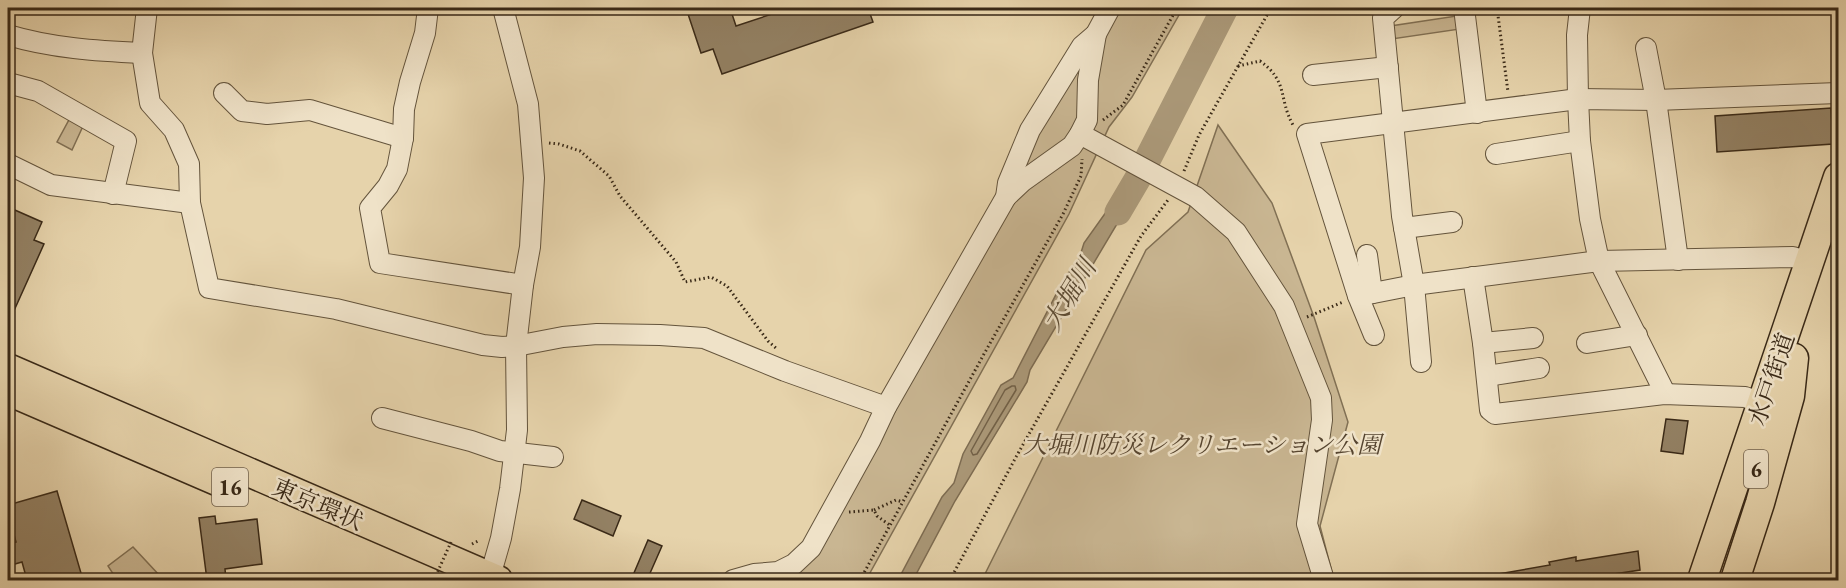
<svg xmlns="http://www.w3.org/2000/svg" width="1846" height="588" viewBox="0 0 1846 588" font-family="'EB Garamond','Noto Serif JP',serif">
  <rect width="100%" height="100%" fill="#e6d3ab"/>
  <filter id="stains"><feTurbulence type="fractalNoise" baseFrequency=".00333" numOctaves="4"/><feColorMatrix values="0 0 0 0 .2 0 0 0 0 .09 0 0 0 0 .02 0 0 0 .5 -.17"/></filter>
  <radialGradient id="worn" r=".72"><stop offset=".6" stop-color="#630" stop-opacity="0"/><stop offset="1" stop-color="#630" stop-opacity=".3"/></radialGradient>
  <g fill="#c9b692" stroke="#817054" stroke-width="1.5">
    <polygon points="1117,8 1183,8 1132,97 1109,127 1069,214 866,580 766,580 789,573 1032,138"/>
    <polygon points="1463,15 1467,28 1385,40 1384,27"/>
    <polygon points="70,118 84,124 72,150 57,142"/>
    <polygon points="1218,125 1272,203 1314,317 1348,422 1320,526 1334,580 982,580 1146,250 1188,212"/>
    <polygon points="133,547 160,576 162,580 117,580 108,566"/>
  </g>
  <polygon fill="#ab9979" stroke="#7d6c52" stroke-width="1.5" points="1131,177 1142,182 1030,370 1027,382 955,501 913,580 898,580 942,497 954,483 963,454 1001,385 1013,378 1064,279 1079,259 1084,243"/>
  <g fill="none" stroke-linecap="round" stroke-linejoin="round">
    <polygon stroke="#726148" stroke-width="1.5" points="1012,386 1015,386 1016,390 977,454 973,455 971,451 1005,390"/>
    <polyline stroke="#ab9979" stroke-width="27" points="1118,212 1138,178 1225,8"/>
  </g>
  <g fill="#938164" stroke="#392917" stroke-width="1.5">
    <polygon points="686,8 730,8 736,26 790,8 868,8 873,22 722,74 713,49 701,53"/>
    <polygon points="1831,108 1833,144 1717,152 1715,116"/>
    <polygon points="8,207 42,222 34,240 44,244 8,324"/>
    <polygon points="1666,419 1688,421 1683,454 1661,451"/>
    <polygon points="57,491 83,580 27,580 22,562 8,566 8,545 16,542 8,512 8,505"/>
    <polygon points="582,500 621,516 613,536 574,519"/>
    <polygon points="215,516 216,524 257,519 262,564 225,569 226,580 207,580 199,518"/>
    <polygon points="648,540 662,546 647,580 631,580"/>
    <polygon points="1638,551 1640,570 1601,576 1596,580 1499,580 1499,574 1550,565 1549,562 1576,557 1576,561"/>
  </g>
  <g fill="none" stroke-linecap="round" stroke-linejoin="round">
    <defs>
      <g id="minor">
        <polyline points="147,8 142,53 150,103 174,130 189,164 190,203 209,288 336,309 483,345 502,347 516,346 563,337 597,334 660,335 704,338 785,371 886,407"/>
        <polyline points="428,8 425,33 410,82 404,109 403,138 397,169 388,186 370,208 380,263 523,285"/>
        <polyline points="1394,8 1383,18 1402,216 1414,285 1421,362"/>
        <polyline points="1464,8 1477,113"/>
        <polyline points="1580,8 1577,35 1578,99 1580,141 1590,219 1599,261 1663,389 1664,394"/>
        <path d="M8,35C51,48 97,51 142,53"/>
        <polyline points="1646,48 1656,100 1678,260"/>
        <polyline points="1313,75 1388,67"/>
        <polyline points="8,83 38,91 126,141 113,194"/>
        <polyline points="224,93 242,111 267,114 310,110 403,138"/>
        <polyline points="1080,134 1196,197 1236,232 1284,306 1321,398 1322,420 1307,524 1324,580"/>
        <polyline points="1496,154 1580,141"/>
        <polyline points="8,164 51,185 190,203"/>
        <polyline points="1006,197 1023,181 1072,146 1080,134 1087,120 1088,80 1096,34"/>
        <polyline points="1404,228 1452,222"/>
        <polyline points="1367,255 1372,293"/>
        <polyline points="1810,262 1793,257 1599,261 1414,285 1358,296 1307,134 1578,99 1656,100 1838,93"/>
        <polyline points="1473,277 1483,343 1490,410 1495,414 1664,394 1745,397 1762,403"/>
        <polyline points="1358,296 1374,335"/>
        <polyline points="1483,343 1533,338"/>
        <polyline points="1587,343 1637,335"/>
        <polyline points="1487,376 1539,368"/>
        <polyline points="382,418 471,441 500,451 553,457"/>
        <polyline points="489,580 501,538 510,489 517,430 516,346 523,285 530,247 534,178 528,104 503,8"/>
        <polyline points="733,580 754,574 778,572 794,564 811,548 870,441 886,407 1006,197 1008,183 1030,130 1082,46 1096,34 1110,8"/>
      </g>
      <g id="highway">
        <polyline points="8,368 498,580"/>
        <polyline points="8,391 219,482"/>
        <polyline points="1702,580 1838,177"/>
        <polyline points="1735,580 1760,503 1790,396 1794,358"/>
      </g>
    </defs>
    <use href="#minor" stroke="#64543c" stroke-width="22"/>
    <use href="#highway" stroke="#392917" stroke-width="31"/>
    <g stroke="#392917" stroke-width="3" stroke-dasharray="1.5 3" stroke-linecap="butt">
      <polyline points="1497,8 1508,92"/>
      <path d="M1238,66L1260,61C1289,82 1278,98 1293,125"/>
      <polyline points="1103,120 1123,105 1177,8"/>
      <polyline points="549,143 559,144 580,151 609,176 620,196 676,262 685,282 711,277 727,286 768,341 776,348"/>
      <polyline points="1184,171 1199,135 1271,8"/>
      <polyline points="1307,317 1343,302"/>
      <polyline points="874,510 896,500 903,502"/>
      <polyline points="849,512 874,510 877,516 891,526"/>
      <polyline points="472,544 480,540"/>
      <polyline points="860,580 984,354 1063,214 1081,176 1082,159"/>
      <polyline points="950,580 1016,457 1141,236 1168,200"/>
    </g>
    <use href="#minor" stroke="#efe2c8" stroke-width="20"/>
    <use href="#highway" stroke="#e6d3ab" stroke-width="28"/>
    <polyline stroke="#392917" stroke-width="3" stroke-dasharray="1.5 3" stroke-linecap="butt" points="434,580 451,542"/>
  </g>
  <g text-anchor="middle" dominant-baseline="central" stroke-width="5" stroke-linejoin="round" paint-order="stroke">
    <g fill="#efe2c8" stroke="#70604c" stroke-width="1.5">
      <rect x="1744" y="450" width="24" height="38" rx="4.5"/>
      <rect x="212" y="468" width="36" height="38" rx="4.5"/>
    </g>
    <g font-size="22" font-weight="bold" fill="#392917">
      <text x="1756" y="469">6</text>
      <text x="230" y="487">16</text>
    </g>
    <g font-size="24" fill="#392917" stroke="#efe2c8">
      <text transform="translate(1771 379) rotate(-71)">水戸街道</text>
      <text transform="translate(318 504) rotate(23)">東京環状</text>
    </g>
    <g font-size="24" font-style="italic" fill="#564530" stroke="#efe2c8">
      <text x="1202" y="444">大堀川防災レクリエーション公園</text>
    </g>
    <g font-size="26" font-style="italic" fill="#5b4b34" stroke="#efe2c8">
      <text transform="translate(1069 295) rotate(-59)">大堀川</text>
    </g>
  </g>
  <rect width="1846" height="588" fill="none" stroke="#e6d3ab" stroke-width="30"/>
  <rect x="9" y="9" width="1828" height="570" fill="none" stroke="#392917" stroke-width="3"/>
  <rect x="15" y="15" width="1816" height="558" fill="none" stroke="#392917" stroke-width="1.5"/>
  <rect width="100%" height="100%" filter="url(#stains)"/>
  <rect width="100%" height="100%" fill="url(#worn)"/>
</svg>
